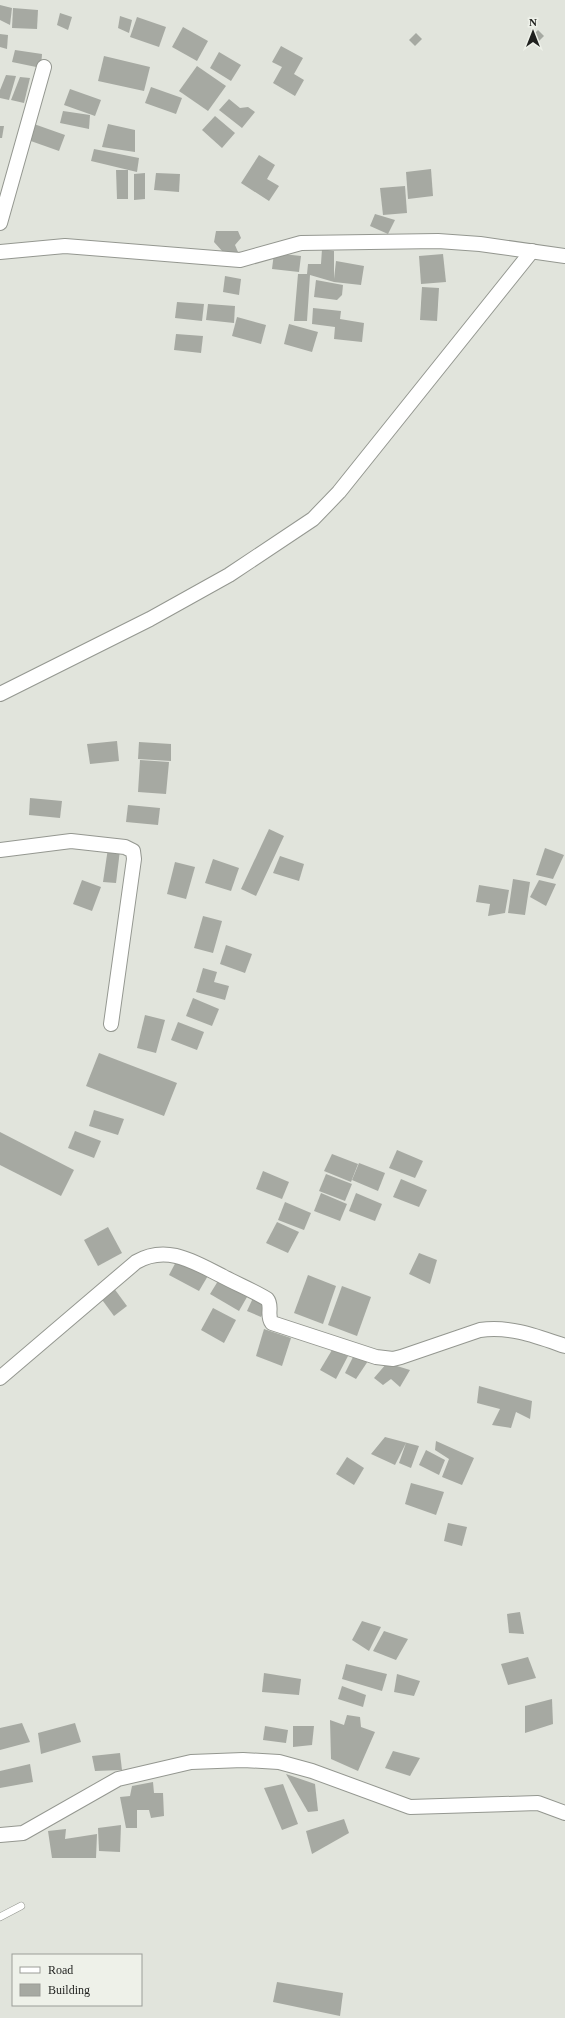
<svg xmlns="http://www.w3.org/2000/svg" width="565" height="2018" viewBox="0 0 565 2018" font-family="'Times New Roman',serif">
  <rect width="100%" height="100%" fill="#e1e4dc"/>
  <g fill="#a6a9a2">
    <polygon points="0,5 12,8 10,25 0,20"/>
    <polygon points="13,8 38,10 37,29 12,28"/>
    <polygon points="60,13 72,17 68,30 57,25"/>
    <polygon points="120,16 132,20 129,33 118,28"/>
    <polygon points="137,17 166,27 159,47 130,37"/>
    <polygon points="183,27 208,41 197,61 172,47"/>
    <polygon points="538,30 544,36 537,43 531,37"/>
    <polygon points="416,33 422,39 415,46 409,40"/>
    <polygon points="0,34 8,35 7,49 0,47"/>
    <polygon points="281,46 303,58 294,74 304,80 295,96 273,83 282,67 272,62"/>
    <polygon points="15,50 42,54 41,68 12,62"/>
    <polygon points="219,52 241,65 231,81 210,68"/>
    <polygon points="104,56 150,67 144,91 98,81"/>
    <polygon points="197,66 226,86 208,111 179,91"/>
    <polygon points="6,75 16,76 9,100 0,98 0,90"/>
    <polygon points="20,77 30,78 24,103 11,100"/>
    <polygon points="151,87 182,98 176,114 145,103"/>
    <polygon points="70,89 101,100 95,116 64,105"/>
    <polygon points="229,99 240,108 248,107 255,112 242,128 219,110"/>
    <polygon points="63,111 90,115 89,129 60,123"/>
    <polygon points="215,116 235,133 222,148 202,130"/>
    <polygon points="34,124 65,135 59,151 28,140"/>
    <polygon points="108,124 135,130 135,152 102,147"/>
    <polygon points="0,126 4,126 2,138 0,138"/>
    <polygon points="94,149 139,158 137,172 91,161"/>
    <polygon points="259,155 275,165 267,179 279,186 269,201 241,183"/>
    <polygon points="431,169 433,196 408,199 406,172"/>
    <polygon points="116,170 128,170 128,199 117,199"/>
    <polygon points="145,173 145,199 134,200 134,174"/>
    <polygon points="156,173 180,174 179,192 154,190"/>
    <polygon points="405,186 407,213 383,215 380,188"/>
    <polygon points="375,214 395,220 388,234 370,226"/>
    <polygon points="216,231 238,231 241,238 235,245 238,252 223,252 214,242"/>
    <polygon points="322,249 334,251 334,279 336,261 364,266 361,285 334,282 310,275 307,321 294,321 298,274 307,274 308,264 321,264"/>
    <polygon points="274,253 301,256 299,272 272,269"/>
    <polygon points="443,254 446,282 421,284 419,256"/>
    <polygon points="225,276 241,279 239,295 223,292"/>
    <polygon points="316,280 343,285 342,295 337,300 314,297"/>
    <polygon points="422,287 439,288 437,321 420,320"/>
    <polygon points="177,302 204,304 202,321 175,318"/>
    <polygon points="208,304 235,306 234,323 206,320"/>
    <polygon points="313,308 341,311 340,319 364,323 362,342 334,339 335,327 312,324"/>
    <polygon points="237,317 266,325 261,344 232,336"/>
    <polygon points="289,324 318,332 312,352 284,344"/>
    <polygon points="176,334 203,336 201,353 174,350"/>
    <polygon points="117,741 119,761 90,764 87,744"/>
    <polygon points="139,742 171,744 171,761 138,759"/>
    <polygon points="140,760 169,762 166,794 138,792"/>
    <polygon points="30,798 62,801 60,818 29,815"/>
    <polygon points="128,805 160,808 158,825 126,822"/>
    <polygon points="269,829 284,836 256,896 241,889"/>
    <polygon points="108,848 120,850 116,883 103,882"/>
    <polygon points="545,848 564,855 553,879 536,875"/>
    <polygon points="280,856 304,864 299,881 273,873"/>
    <polygon points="213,859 239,868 231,891 205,883"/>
    <polygon points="175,862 195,867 186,899 167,894"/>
    <polygon points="513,879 530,882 525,915 508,913"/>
    <polygon points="82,880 101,887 92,911 73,904"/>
    <polygon points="539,880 556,884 546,906 530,897"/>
    <polygon points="479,885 509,890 505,913 488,916 490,904 476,902"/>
    <polygon points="203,916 222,921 213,953 194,948"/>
    <polygon points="226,945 252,954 245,973 220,964"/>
    <polygon points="203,968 217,972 214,982 229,986 225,1000 196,992"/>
    <polygon points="193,998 219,1009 212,1026 186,1016"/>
    <polygon points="145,1015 165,1020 156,1053 137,1048"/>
    <polygon points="178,1022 204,1032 197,1050 171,1040"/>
    <polygon points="99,1053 177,1083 164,1116 86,1086"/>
    <polygon points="94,1110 124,1119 118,1135 89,1126"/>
    <polygon points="75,1131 101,1141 94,1158 68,1148"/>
    <polygon points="0,1132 74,1170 61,1196 0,1165"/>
    <polygon points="397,1150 423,1161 415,1178 389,1168"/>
    <polygon points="332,1154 358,1164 351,1182 324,1171"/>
    <polygon points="359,1163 385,1173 378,1191 352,1180"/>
    <polygon points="263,1171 289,1182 282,1199 256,1189"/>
    <polygon points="326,1174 352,1184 345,1201 319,1191"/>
    <polygon points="401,1179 427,1190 419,1207 393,1197"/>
    <polygon points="321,1193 347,1204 340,1221 314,1211"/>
    <polygon points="356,1193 382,1204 375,1221 349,1211"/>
    <polygon points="285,1202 311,1213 304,1230 278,1220"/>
    <polygon points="277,1222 299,1232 288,1253 266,1243"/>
    <polygon points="108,1227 122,1253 98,1266 84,1240"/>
    <polygon points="419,1253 437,1260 430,1284 409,1274"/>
    <polygon points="178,1258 209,1274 199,1291 169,1275"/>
    <polygon points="308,1275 336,1286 323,1324 294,1313"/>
    <polygon points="218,1281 247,1297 239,1311 210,1294"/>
    <polygon points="342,1286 371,1297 357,1336 328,1325"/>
    <polygon points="113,1287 127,1306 114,1316 100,1297"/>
    <polygon points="253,1298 267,1305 261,1317 247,1311"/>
    <polygon points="213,1308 236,1320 224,1343 201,1330"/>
    <polygon points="264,1329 291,1338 282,1366 256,1356"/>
    <polygon points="332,1350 348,1356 336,1379 320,1370"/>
    <polygon points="353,1357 368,1361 356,1379 345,1373"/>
    <polygon points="387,1363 410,1370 400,1387 391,1379 383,1385 374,1378"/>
    <polygon points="479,1386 532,1401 530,1419 516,1412 511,1428 492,1425 500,1409 477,1403"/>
    <polygon points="385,1437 419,1446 411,1468 399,1463 406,1443 395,1465 371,1454"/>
    <polygon points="436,1441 474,1458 462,1485 442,1477 449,1459 435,1450"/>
    <polygon points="426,1450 445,1460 439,1475 419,1465"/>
    <polygon points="347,1457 364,1468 354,1485 336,1474"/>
    <polygon points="411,1483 444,1492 436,1515 405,1504"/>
    <polygon points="448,1523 467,1527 462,1546 444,1541"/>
    <polygon points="520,1612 524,1634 509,1633 507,1614"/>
    <polygon points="362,1621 381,1627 369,1651 352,1640"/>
    <polygon points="384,1631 408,1639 396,1660 373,1651"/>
    <polygon points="528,1657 536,1678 508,1685 501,1664"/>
    <polygon points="346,1664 387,1674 382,1691 342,1679"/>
    <polygon points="264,1673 301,1679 299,1695 262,1692"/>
    <polygon points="397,1674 420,1681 414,1696 394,1692"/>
    <polygon points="342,1686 366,1695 363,1707 338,1699"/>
    <polygon points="552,1699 553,1724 525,1733 525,1706"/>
    <polygon points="347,1715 360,1717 361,1727 375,1732 358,1771 331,1759 330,1720 344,1725"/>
    <polygon points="22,1723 30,1742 0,1750 0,1728"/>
    <polygon points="75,1723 81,1742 41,1754 38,1733"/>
    <polygon points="265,1726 288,1730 286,1743 263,1740"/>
    <polygon points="293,1726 314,1726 312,1745 293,1747"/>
    <polygon points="393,1751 420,1758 410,1776 385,1768"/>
    <polygon points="120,1753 122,1770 95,1771 92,1756"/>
    <polygon points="30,1764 33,1782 0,1788 0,1771"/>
    <polygon points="286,1774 315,1784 318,1811 308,1812"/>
    <polygon points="153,1782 154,1793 163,1793 164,1816 151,1818 149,1810 137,1810 137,1828 126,1828 120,1797 130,1796 132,1786"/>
    <polygon points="283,1784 298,1824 282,1830 264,1788"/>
    <polygon points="344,1819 349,1833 312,1854 306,1831"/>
    <polygon points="121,1825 120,1852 99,1851 98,1828"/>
    <polygon points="66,1829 65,1839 97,1834 96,1858 52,1858 48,1831"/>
    <polygon points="277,1982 343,1993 340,2016 273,2002"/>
  </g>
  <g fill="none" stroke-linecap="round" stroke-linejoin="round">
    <defs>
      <polyline id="service" points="0,1917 21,1906"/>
      <g id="minor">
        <polyline points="0,223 44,67"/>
        <polyline points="0,252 65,246 240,260 301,243 438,241 480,244 565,256"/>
        <polyline points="0,694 150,619 229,575 313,519 339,492 532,251"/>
        <polyline points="0,850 71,841 125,847 133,851 134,859 111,1024"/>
        <path d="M0,1378L136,1262C167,1244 194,1262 222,1276C237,1284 252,1290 267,1299C273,1306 266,1315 272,1323L376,1357L393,1359L401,1357L480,1330C511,1326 536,1336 565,1346"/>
        <polyline points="0,1835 23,1833 118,1779 191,1762 243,1760 279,1762 312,1771 410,1807 538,1803 565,1813"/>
      </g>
    </defs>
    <use href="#service" stroke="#949790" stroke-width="8"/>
    <use href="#minor" stroke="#949790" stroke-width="16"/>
    <use href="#service" stroke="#fff" stroke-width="7"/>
    <use href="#minor" stroke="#fff" stroke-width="14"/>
  </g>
  <rect x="12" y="1954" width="130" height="52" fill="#eef1e9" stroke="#9b9d98"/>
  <rect x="20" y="1967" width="20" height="6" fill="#ffffff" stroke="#9b9d98"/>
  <text x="48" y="1974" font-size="12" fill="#1f201e">Road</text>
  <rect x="20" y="1984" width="20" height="12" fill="#a6a9a2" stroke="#9b9d98"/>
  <text x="48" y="1994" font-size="12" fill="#1f201e">Building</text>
  <g transform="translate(533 32)" stroke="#eef1e9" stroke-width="3" paint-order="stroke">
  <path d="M0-3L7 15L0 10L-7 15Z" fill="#1f201e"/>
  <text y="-6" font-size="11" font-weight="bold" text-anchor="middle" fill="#1f201e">N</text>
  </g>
</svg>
